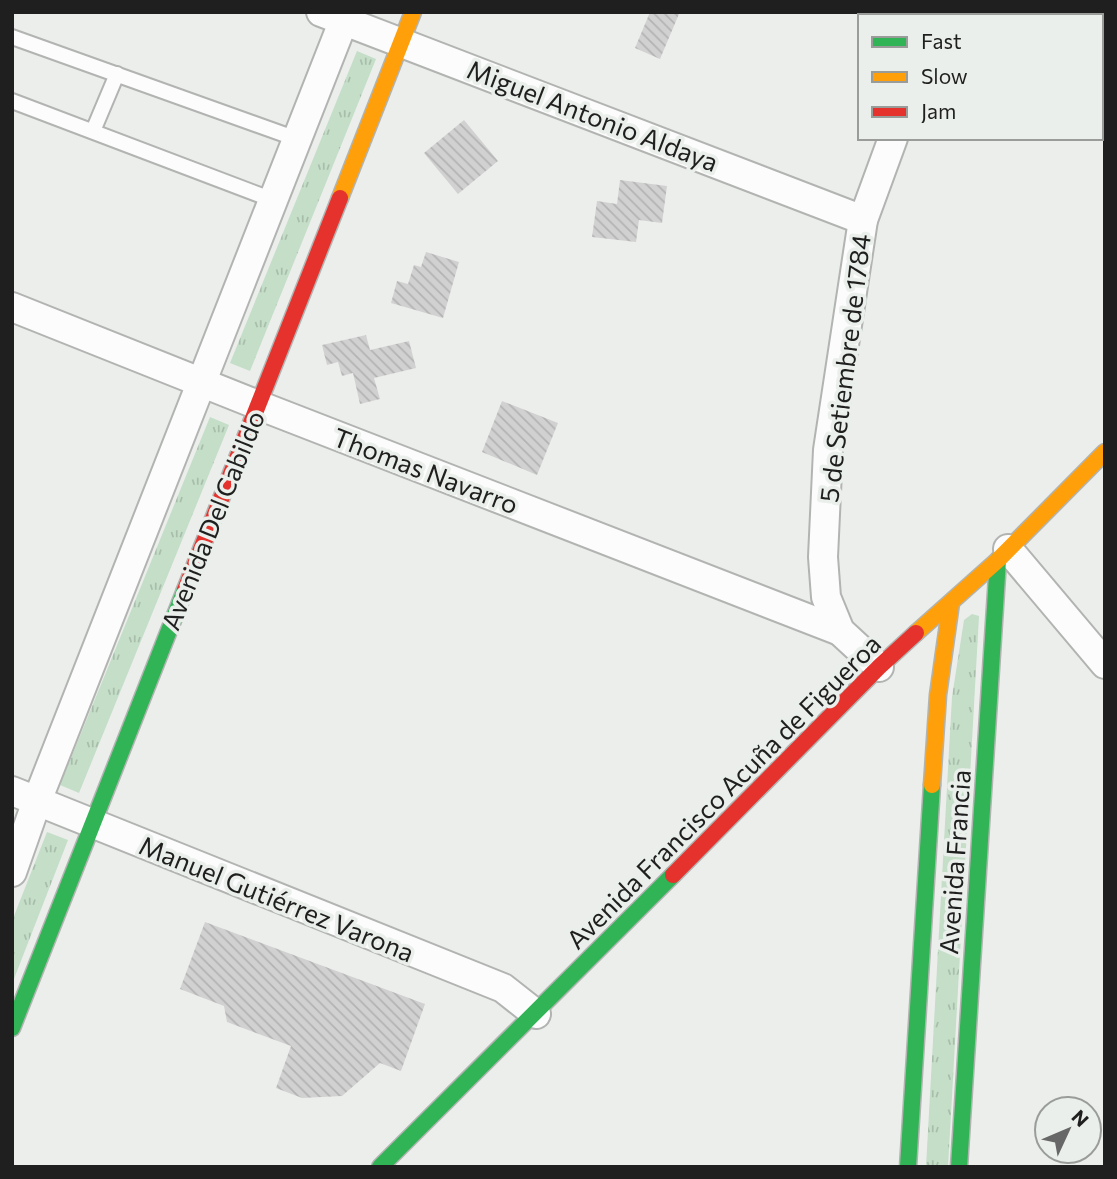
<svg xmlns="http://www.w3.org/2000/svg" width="1117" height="1179" viewBox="0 0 1117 1179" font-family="Commissioner,sans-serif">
  <defs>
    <pattern id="grass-tufts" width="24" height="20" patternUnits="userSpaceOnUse" patternTransform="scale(1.75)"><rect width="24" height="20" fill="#c4dec8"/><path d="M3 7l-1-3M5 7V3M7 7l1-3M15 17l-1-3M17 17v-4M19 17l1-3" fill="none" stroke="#a8beab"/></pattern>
    <pattern id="building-back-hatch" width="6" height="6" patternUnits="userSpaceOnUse" patternTransform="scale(1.75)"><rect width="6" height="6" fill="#d2d1d1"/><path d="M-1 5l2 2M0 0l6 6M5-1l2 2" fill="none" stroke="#b4b3b3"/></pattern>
  </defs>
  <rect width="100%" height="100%" fill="#eceeec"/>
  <g fill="url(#grass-tufts)">
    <polygon points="357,51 376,59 250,371 230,363"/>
    <polygon points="210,417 229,425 79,793 60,785"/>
    <polygon points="972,614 979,616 948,1167 926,1167 952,697 964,620"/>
    <polygon points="47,832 68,840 12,984 12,921"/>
  </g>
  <g fill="url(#building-back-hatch)">
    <polygon points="650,12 679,14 660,59 635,48"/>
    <polygon points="464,120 498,161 458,194 424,153"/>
    <polygon points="620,180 667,186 662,223 639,220 636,242 592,237 597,201 617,204"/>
    <polygon points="426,252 459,262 443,318 391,303 397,281 408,284 414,265 421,267"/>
    <polygon points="366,335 370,350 409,341 416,368 374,378 380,399 360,404 353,373 342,376 338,362 327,365 322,345"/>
    <polygon points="502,401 558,423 537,475 482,452"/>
    <polygon points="205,922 425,1004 401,1071 380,1063 342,1096 302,1098 276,1088 291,1046 227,1022 224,1006 180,989"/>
  </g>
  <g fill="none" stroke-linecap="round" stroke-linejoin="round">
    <defs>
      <g id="lane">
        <polyline points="12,37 297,139"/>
        <polyline points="12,101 273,200"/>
        <polyline points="93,131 117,74"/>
      </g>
      <g id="street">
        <polyline points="321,12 863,220"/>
        <polyline points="937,16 939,12"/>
        <polyline points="12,307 258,405 840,631"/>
        <polyline points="1008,549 1105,664"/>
        <polyline points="879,667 840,631 826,597 823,557 828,450 863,220 893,138"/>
        <polyline points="12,791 503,988 536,1014"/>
        <polyline points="12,872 37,801 347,12"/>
      </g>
      <g id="fast">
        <polyline points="12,1028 185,590"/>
        <polyline points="380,1167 673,875"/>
        <polyline points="908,1167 932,785"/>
        <polyline points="959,1167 998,560"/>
      </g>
      <g id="slow">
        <polyline points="340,198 413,12"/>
        <polyline points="916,633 998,560 1105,452"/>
        <polyline points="932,785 938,695 951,603"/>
      </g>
      <g id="jam">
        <polyline points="185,590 340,198"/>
        <polyline points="673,875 879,667 916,633"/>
      </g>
    </defs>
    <use href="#lane" stroke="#b2b4b2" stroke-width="18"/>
    <use href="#street" stroke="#b2b4b2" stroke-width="32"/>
    <use href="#fast" stroke="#b2b4b2" stroke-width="19"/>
    <use href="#slow" stroke="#b2b4b2" stroke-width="19"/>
    <use href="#jam" stroke="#b2b4b2" stroke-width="19"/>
    <use href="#lane" stroke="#fcfcfc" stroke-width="14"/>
    <use href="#street" stroke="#fcfcfc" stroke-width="28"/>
    <use href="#fast" stroke="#30b455" stroke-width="16"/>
    <use href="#slow" stroke="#ff9f0a" stroke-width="16"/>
    <use href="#jam" stroke="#e5322d" stroke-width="16"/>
  </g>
  <g text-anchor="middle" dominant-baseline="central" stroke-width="7" stroke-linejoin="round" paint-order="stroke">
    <g font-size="26" fill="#1e1f1e" stroke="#ebefeb">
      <text transform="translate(593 115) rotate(21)">Miguel Antonio Aldaya</text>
      <text transform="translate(844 368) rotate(-83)">5 de Setiembre de 1784</text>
      <text transform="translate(426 470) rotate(21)">Thomas Navarro</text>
      <text transform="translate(212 520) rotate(-68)">Avenida Del Cabildo</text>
      <text transform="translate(723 791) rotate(-45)">Avenida Francisco Acuña de Figueroa</text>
      <text transform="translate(954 862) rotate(-86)">Avenida Francia</text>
      <text transform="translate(277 898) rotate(22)">Manuel Gutiérrez Varona</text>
    </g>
  </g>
  <rect width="1117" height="1179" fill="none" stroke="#1e1f1e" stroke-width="28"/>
  <rect x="858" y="14" width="245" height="126" fill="#ebefeb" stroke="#999c99" stroke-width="2"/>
  <rect x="872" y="37" width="35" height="10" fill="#30b455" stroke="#999c99" stroke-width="2"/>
  <text x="921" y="49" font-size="21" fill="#1e1f1e">Fast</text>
  <rect x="872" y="72" width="35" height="10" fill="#ff9f0a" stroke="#999c99" stroke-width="2"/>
  <text x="921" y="84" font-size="21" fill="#1e1f1e">Slow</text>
  <rect x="872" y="107" width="35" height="10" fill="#e5322d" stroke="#999c99" stroke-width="2"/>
  <text x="921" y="119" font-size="21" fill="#1e1f1e">Jam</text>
  <g transform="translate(1068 1130) rotate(46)"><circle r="33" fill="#ebefeb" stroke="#999c99" stroke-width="2"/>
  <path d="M0-5L12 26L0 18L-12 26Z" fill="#666766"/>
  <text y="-10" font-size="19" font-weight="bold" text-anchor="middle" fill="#1e1f1e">N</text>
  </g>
</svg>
